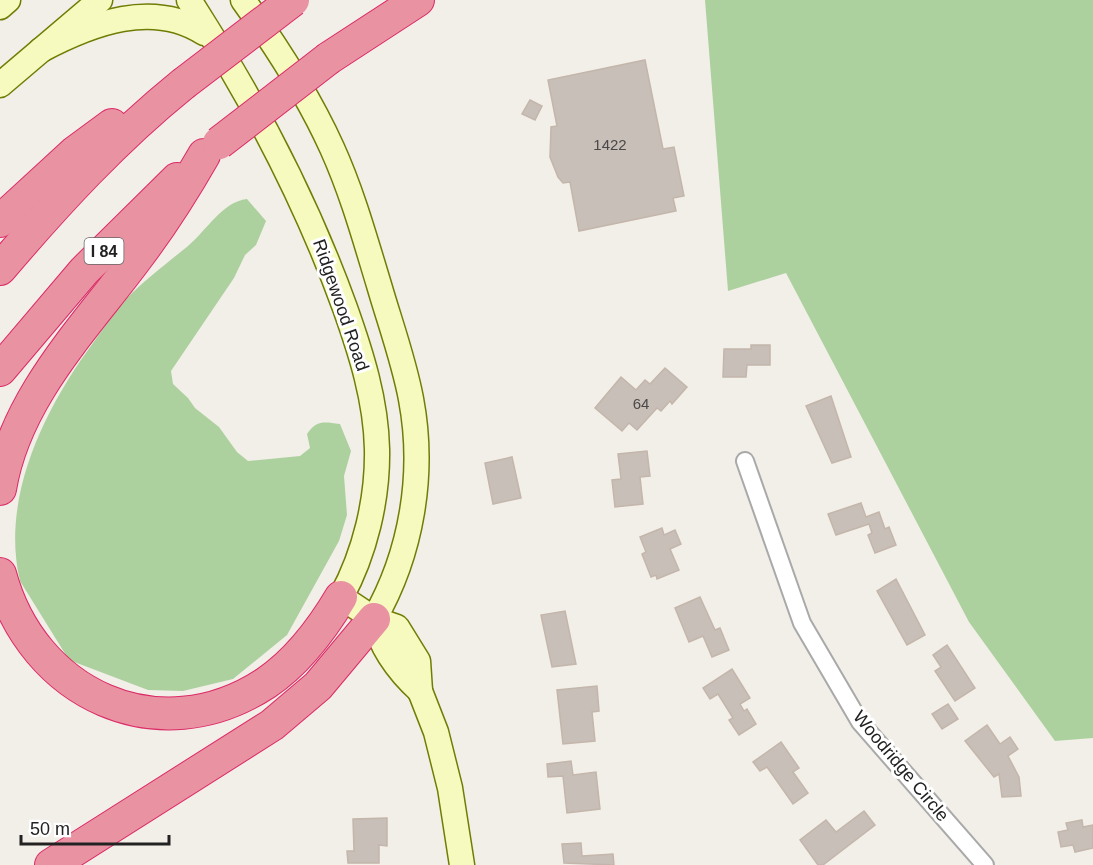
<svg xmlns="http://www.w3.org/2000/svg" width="1093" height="865" viewBox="0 0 1093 865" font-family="Helvetica,sans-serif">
  <rect width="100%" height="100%" fill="#f2efe9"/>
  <g fill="#add19e">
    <polygon points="705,0 1093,0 1093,738 1055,741 969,622 786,273 728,291"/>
    <path d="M247,199L266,221L256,245L245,255L234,278L171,371L173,384L188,398L195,408L219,427L237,452L248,461L300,456L310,448L307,434C317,420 323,422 340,424L351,451L344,476L347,515L339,541L287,635L233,679L183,691L148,690L69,660L20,581C0,498 45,408 93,343C104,328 114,312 126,299C146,279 167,263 188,246C207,230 222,202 247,199Z"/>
  </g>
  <g fill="#c7bfb8" stroke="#c4b6ab" stroke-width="1.5">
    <polygon points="645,60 663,149 674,147 684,196 673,198 676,211 579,231 570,182 563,183 558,177 550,157 551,127 557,126 548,80"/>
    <polygon points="530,100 542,106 535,120 522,114"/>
    <polygon points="751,345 770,345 770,365 747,365 746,377 723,377 724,349 751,349"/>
    <polygon points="665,368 687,387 672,404 670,401 661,411 657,408 637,430 629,423 622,431 595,408 621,377 636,390 645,380 650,384"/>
    <polygon points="831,396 851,457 832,463 806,406"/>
    <polygon points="647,451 650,476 640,477 643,504 615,507 612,480 621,479 618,454"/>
    <polygon points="512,457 521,498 493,504 485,463"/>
    <polygon points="861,503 866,517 879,512 885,529 889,527 896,545 875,553 868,535 872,533 869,524 836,535 828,514"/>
    <polygon points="662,528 664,535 675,530 681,544 670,549 679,570 657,579 656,575 651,577 642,554 646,552 640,537"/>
    <polygon points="896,579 925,635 907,645 877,591"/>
    <polygon points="700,597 715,630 720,628 729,650 712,657 703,636 689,642 675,608"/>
    <polygon points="565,611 576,664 552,667 541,615"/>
    <polygon points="947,645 975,688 955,701 935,671 941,667 933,655"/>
    <polygon points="732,669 750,698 740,704 744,711 747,709 756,724 739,735 729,720 733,718 718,694 710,699 703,688"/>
    <polygon points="597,686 599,711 592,712 595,741 563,744 557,690"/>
    <polygon points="948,704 958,719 942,729 932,714"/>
    <polygon points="987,725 1000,744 1010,737 1018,749 1008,756 1019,777 1021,796 1002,797 999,774 994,777 965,741"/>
    <polygon points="781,742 799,768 793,772 808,793 793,804 767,767 760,771 753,762"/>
    <polygon points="571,761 573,775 596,772 600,809 567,813 563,776 548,777 547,764"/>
    <polygon points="864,811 875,825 823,865 818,865 800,840 826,820 836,832"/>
    <polygon points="387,818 387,846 379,845 379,863 348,863 347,851 354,851 353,819"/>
    <polygon points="1082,820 1083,827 1093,825 1093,848 1075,852 1073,845 1061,847 1058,832 1068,830 1066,823"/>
    <polygon points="581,843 582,856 613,854 614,865 564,863 562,844"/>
  </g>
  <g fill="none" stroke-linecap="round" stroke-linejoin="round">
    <defs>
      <polyline id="street" points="745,461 802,623 860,722 985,865"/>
      <g id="secondary">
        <path d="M189,0C251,96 306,200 345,308C361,353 376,400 377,449C378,499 365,553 341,597L374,619L397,627L418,661L420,691L436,732L450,788L462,865"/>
        <path d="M243,0C277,47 308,95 332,148C352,192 365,239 379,285C390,323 404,361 411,399C425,473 412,553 374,619C381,648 398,671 420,691"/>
        <polyline points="0,7 8,0"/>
        <path d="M41,50C92,23 153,0 204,33"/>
        <polyline points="0,85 100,0"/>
      </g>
      <g id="highway">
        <polyline points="329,58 418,0"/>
        <polyline points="0,221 74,153 112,125"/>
        <path d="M0,269C57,202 115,139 183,84"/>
        <polyline points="0,370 84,271 177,179"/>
        <path d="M0,489C15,397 86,327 139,255C163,223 184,190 204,155"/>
        <path d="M0,574C32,694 158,754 266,683C297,662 322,629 341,597"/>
        <polyline points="51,865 272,725 318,686 374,619"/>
      </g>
    </defs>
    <use href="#street" stroke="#a9a9a9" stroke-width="20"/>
    <use href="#secondary" stroke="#707d05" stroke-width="27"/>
    <use href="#highway" stroke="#dc2a67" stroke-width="34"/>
    <use href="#street" stroke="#fff" stroke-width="16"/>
    <use href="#secondary" stroke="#f7fabf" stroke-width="24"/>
    <use href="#highway" stroke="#e892a2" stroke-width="32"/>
    <defs>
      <g id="highway-bridge">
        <polyline points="183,84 293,0"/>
        <polyline points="219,143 329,58"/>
      </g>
    </defs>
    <use href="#highway-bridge" stroke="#dc2a67" stroke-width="34" stroke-linecap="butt"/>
    <use href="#highway-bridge" stroke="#e892a2" stroke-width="32"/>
  </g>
  <g text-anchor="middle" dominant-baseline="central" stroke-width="6" stroke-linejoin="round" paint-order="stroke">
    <g font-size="15" fill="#4b4948">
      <text x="610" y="144">1422</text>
      <text x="641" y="403">64</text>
    </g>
    <rect fill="#fff" stroke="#646464" stroke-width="1.5" x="84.5" y="238" width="39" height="26" rx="4.5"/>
    <g font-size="16" font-weight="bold" fill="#222">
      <text x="104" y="251">I 84</text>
    </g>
    <g font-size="18" fill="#222" stroke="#fff">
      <text transform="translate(341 305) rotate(71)">Ridgewood Road</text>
      <text transform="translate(901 766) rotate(50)">Woodridge Circle</text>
    </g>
  </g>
  <path d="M21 835v9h148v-9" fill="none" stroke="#222222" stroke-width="3"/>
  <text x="30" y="835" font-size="18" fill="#222222" stroke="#ffffff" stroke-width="4.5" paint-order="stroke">50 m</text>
</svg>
